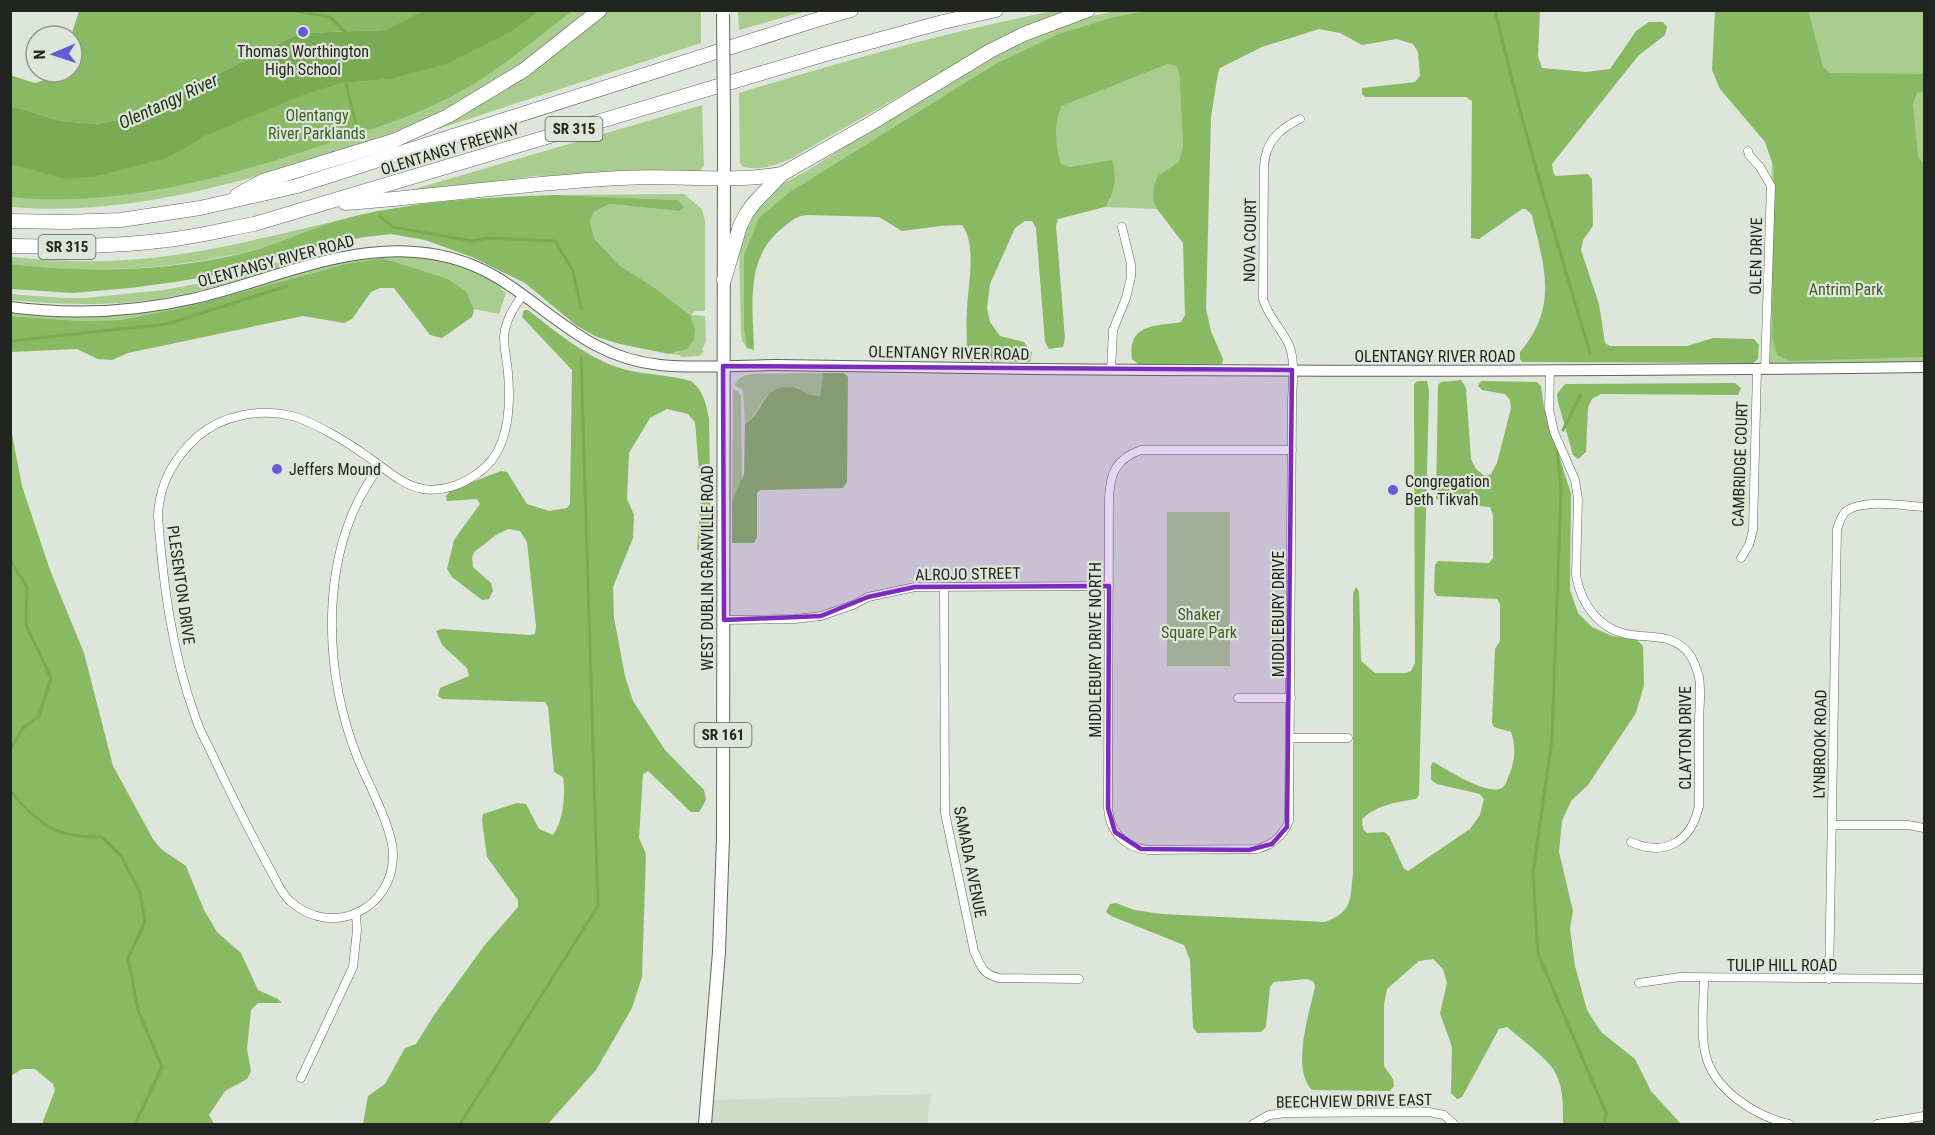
<svg xmlns="http://www.w3.org/2000/svg" width="1935" height="1135" viewBox="0 0 1935 1135" font-family="'Roboto Condensed',sans-serif">
  <rect width="100%" height="100%" fill="#dee5da"/>
  <polygon fill="#d0dbc9" points="931,1094 927,1124 710,1124 712,1100"/>
  <g fill="#a9cd8e">
    <path d="M540,11H586C547,46 503,78 457,103C414,128 365,143 318,158C218,189 116,216 11,207L10,164L514,30Z"/>
    <polygon points="604,11 701,11 701,43 438,129 437,126"/>
    <polygon points="738,11 738,10 806,11 739,30"/>
    <path d="M1053,11H1063V13L991,44L790,159C776,165 759,171 743,167L740,163L739,93C843,61 947,32 1053,11Z"/>
    <polygon points="1115,11 1153,11 1113,17 1058,34 997,63 759,218 744,331 747,348 742,341 741,333 739,244 743,234 755,209 780,185 810,169 945,83 995,54 1040,33 1078,19"/>
    <polygon points="1777,11 1924,11 1924,367 1765,369"/>
    <path d="M1168,64L1176,66L1179,71L1183,146L1180,162L1153,200L1157,209L1105,207L1111,199L1069,167L1061,164C1055,147 1054,122 1062,106Z"/>
    <polygon points="702,105 704,166 700,171 536,176 413,193 411,190"/>
    <polygon points="684,194 702,209 705,221 705,311 695,311 691,315 705,316 706,342 702,349 704,352 699,356 681,357 680,355 669,354 678,352 690,315 655,288 619,265 594,238 590,220 594,212 609,204 679,211 677,200 558,195"/>
    <path d="M336,221C310,231 284,242 258,249C178,270 92,274 11,264L10,257C48,260 87,263 125,260C197,256 266,237 336,221Z"/>
    <path d="M390,255C430,259 478,262 506,293L499,314L474,309L466,291L448,279L383,258L346,264L186,307L120,320L81,321L11,316L10,312L87,315L271,280L339,262L372,256Z"/>
    <path d="M299,259L298,262C257,274 216,288 174,296C120,307 65,305 11,300V294L62,298H85L164,290L247,274L265,269L277,262Z"/>
    <path d="M823,373L820,396H810L798,387L767,395L750,420L745,424L743,390L734,385C740,376 744,375 754,374Z"/>
    <polygon points="733,390 738,391 741,397 742,480 732,501"/>
    <rect x="1167" y="512" width="63" height="154"/>
  </g>
  <g fill="#89b962">
    <path d="M1153,10L1540,11L1538,56L1542,68L1586,72L1610,69L1636,31L1649,22H1663L1667,27L1665,35L1638,56L1552,164L1553,171L1555,176L1588,174L1592,179L1593,226L1583,240L1581,250L1599,304L1605,343L1610,346H1687L1713,338L1754,339L1759,345L1758,359L1753,363L1522,362L1520,359V352C1559,306 1544,267 1532,215L1526,209H1522L1479,239L1471,238L1472,101L1466,97H1365L1362,94V88L1415,82L1420,76L1418,52L1413,44L1397,39L1362,45L1340,33L1319,29L1262,47L1220,68L1218,73L1211,117L1206,309L1211,331L1223,359L1222,364L1140,366L1132,359C1127,324 1155,326 1181,322L1185,315L1183,243L1157,209L1153,200L1154,185L1158,176L1179,162L1183,146L1179,72L1176,66L1168,64L1062,106C1054,122 1055,147 1061,164L1070,167L1112,160C1117,176 1115,194 1105,207L1058,219L1056,226L1065,338L1063,347L1049,349L1045,342L1036,228L1032,221H1025L1015,228L990,284L987,308L990,322L1000,336L1024,342L1032,353L1030,362L971,361L967,356C967,340 966,325 967,309C968,285 977,245 962,225L940,226L902,231L879,217L809,215C798,215 794,219 785,226C744,256 753,305 754,350L747,348L744,331V255L759,218L790,192L997,63L1058,34L1113,17Z"/>
    <polygon points="1808,10 1823,67 1830,73 1924,74 1924,91 1917,93 1913,104 1918,157 1922,162 1924,163 1924,357 1790,361 1777,355 1772,338 1774,168 1765,142 1720,89 1712,70 1715,11"/>
    <polygon points="79,11 425,11 385,30 300,33 208,79 123,119 96,124 61,121 11,106 10,75 35,83 57,76 59,72 72,72 72,36 71,36"/>
    <path d="M540,11H572C534,40 496,73 454,95C413,117 369,130 326,144C224,178 119,208 11,197V164L64,179L94,177L168,158L205,136L306,94L342,83L390,79L514,30Z"/>
    <path d="M558,195L677,200L684,207L679,211L609,204L594,212L590,220L594,238L619,265L655,288L690,315L695,329L694,340L687,349L669,354L620,344L597,337L577,326L525,283L472,257L425,240L391,234L364,237L277,256L263,263L221,274L175,282L130,288L73,293L11,289V264C92,274 180,271 259,249C285,241 310,229 336,221C408,201 484,197 558,195Z"/>
    <polygon points="383,258 448,279 466,291 474,309 472,317 442,338 430,335 394,288 380,288 371,292 352,319 344,323 303,316 128,353 112,360 98,359 77,349 11,352 11,316 81,321 120,320 186,307 346,264"/>
    <path d="M524,310H528C556,332 592,362 627,370C648,375 670,375 691,381C704,391 706,404 709,419L711,540L709,554L703,555L697,549L701,496L695,422L688,414L667,409L650,418L629,453L627,499L634,515L633,538L613,587L614,618L625,676L633,701L665,750L704,790L706,800L699,812H691L648,771L643,774L639,838L646,854L642,977L632,1008L596,1070L548,1124H363L368,1096L385,1084L405,1048L416,1044L434,1015L484,946L518,907V900L487,857L482,820L483,814L517,803L526,804L539,829L553,835C563,822 566,793 563,777L554,772L548,707L545,702L443,699L438,696L440,688L469,676L467,668L442,645L436,631L442,629L530,635L535,634L536,626L527,542L520,531L508,529L496,535L474,552L472,558L473,567L491,583L493,591L489,599L482,600L452,577L447,569L454,540L480,504L477,499L447,501L446,496L451,490L501,471L507,472L527,504L549,511L567,508L570,504L572,370L522,317Z"/>
    <path d="M823,373H844L848,377L847,482L843,488L760,490L757,493V537L754,543H732V501L744,474L745,424C764,412 761,387 789,387C805,387 803,396 820,396Z"/>
    <path d="M1461,380L1466,388L1471,459L1476,469L1485,476L1491,474L1497,463L1511,408L1510,400L1505,394L1482,390L1478,386L1481,381L1537,382L1541,386L1544,408L1571,494L1570,590L1578,613L1592,627L1612,636L1637,640L1643,646L1644,685L1636,713L1588,785L1571,801L1562,821L1559,852L1573,911L1570,928L1575,966L1587,1010L1601,1032L1635,1059L1651,1091L1681,1124H1563C1563,1105 1564,1081 1550,1065C1538,1051 1521,1039 1507,1027L1499,1029L1462,1097L1457,1099L1451,1093L1452,1047L1440,1013L1447,983L1443,969L1433,959L1419,961L1387,989L1384,1005V1066L1393,1079L1394,1086L1390,1091L1312,1090C1291,1069 1309,1014 1315,987L1314,982L1307,979L1274,982L1270,987L1266,1027L1261,1032L1197,1033L1193,1027L1190,960L1184,945L1111,916L1106,912L1110,904L1116,903L1134,910L1162,914L1325,922C1353,912 1350,899 1353,873V593L1356,587L1359,591L1361,661L1375,673H1406L1411,671L1415,663L1414,385L1417,381H1427L1429,391L1419,795L1416,799C1397,802 1377,805 1362,819L1363,829L1367,833L1384,832L1389,836L1404,869L1408,871L1470,829L1480,815L1484,799L1480,794L1437,784L1431,780V766L1433,762C1447,769 1492,800 1504,786C1507,783 1508,776 1510,773C1515,760 1516,745 1511,732L1494,727L1492,723L1495,649L1500,641V604L1497,599L1437,596L1434,591L1435,565L1438,561L1489,563L1493,558V515L1490,507L1440,503L1436,498L1438,385L1441,382Z"/>
    <polygon points="1735,383 1741,388 1738,395 1601,394 1592,399 1588,407 1586,452 1578,459 1573,455 1558,402 1557,394 1565,384"/>
    <polygon points="10,424 22,486 50,570 84,653 113,766 153,839 161,849 186,866 204,910 217,932 241,953 258,990 278,999 282,1003 258,1003 251,1010 247,1049 251,1071 247,1079 225,1091 209,1115 214,1124 42,1124 55,1090 53,1084 35,1069 22,1069 11,1076"/>
  </g>
  <polygon fill="#7aaa53" points="425,10 540,11 514,30 446,64 390,79 342,83 306,94 205,136 168,158 94,177 64,179 11,164 11,106 61,121 96,124 123,119 208,79 300,33 385,30"/>
  <g fill="none" stroke-linecap="round" stroke-linejoin="round">
    <g stroke="#7aaa53" stroke-width="3">
      <polyline points="291,10 330,17 347,34"/>
      <path d="M1495,10C1522,126 1556,239 1590,353"/>
      <polyline points="345,80 359,136"/>
      <polyline points="380,216 393,227 472,241 488,238 555,241 573,271 581,308"/>
      <polyline points="10,341 167,324 287,286"/>
      <polyline points="1563,430 1581,394"/>
      <polyline points="1557,448 1561,491 1552,739 1533,873 1538,954 1606,1113 1604,1124"/>
      <polyline points="10,560 27,587 26,625 51,678 39,716 22,729 10,751"/>
      <path d="M10,791C41,825 54,838 102,837L121,856L140,892L145,922L128,958L138,1010L162,1067L135,1124"/>
      <polyline points="460,1124 598,906 581,358"/>
    </g>
    <defs>
      <g id="minor">
        <polyline points="1748,151 1749,155 1760,167 1771,186 1765,369"/>
        <polyline points="1111,370 1113,330 1126,298 1131,277 1131,264 1122,227"/>
        <path d="M1550,371L1549,409L1554,432L1575,480L1578,499L1576,575C1581,605 1600,631 1632,635C1653,638 1675,634 1690,655C1694,661 1697,670 1699,677C1701,690 1700,705 1699,718C1699,747 1699,777 1699,806C1691,842 1665,857 1631,842"/>
        <path d="M1292,450H1141C1115,459 1110,474 1109,499L1108,808C1110,833 1125,848 1149,850L1257,849C1273,845 1283,836 1289,821L1292,404C1292,386 1296,362 1289,345C1282,329 1268,317 1263,299L1264,167C1265,142 1279,129 1300,119"/>
        <path d="M380,466C318,547 322,668 358,759C368,783 393,829 393,854C394,909 332,939 290,901C282,894 277,882 272,873C251,834 231,795 213,756C207,743 199,730 195,716C172,653 163,583 158,516C159,484 174,458 197,437C222,415 260,408 292,416C314,422 349,443 368,457C385,468 401,485 423,489C442,492 462,485 478,473C509,452 511,407 508,373C507,361 504,349 504,337C505,322 513,308 522,296"/>
        <polyline points="1741,558 1749,545 1753,530 1757,369"/>
        <path d="M944,587L945,813L974,951C981,966 982,974 999,978L1079,979"/>
        <polyline points="724,620 795,619 821,616 853,605 868,597 915,587 1109,586"/>
        <polyline points="1238,698 1291,698"/>
        <polyline points="1291,738 1348,738"/>
        <polyline points="1832,825 1908,825 1924,828"/>
        <path d="M1704,978C1704,1001 1700,1028 1705,1052C1712,1089 1755,1116 1789,1124"/>
        <path d="M1829,979L1837,529C1839,523 1841,517 1845,512C1861,498 1904,506 1924,507"/>
        <polyline points="1639,983 1680,977 1924,979"/>
        <polyline points="301,1078 353,967 357,930 356,915"/>
        <polyline points="1253,1124 1269,1115 1286,1113 1429,1112 1444,1115 1454,1124"/>
        <polyline points="1877,1124 1924,1116"/>
      </g>
      <path id="secondary" d="M10,307C71,315 136,312 196,298C268,281 340,246 415,252C445,254 473,263 498,278C554,313 590,358 660,365C699,369 738,365 777,365C862,366 947,368 1032,369C1330,372 1627,371 1924,367"/>
      <polyline id="primary" points="705,1124 719,952 723,838 724,120"/>
      <g id="motorway">
        <polyline points="237,195 263,181 393,141 448,116 524,70 600,10"/>
        <path d="M345,203C437,197 529,182 622,178C675,175 729,183 782,174"/>
        <polyline points="10,221 65,222 121,220 200,208 297,186 816,20 851,10"/>
        <path d="M10,246C60,247 109,247 158,241C191,238 222,230 254,224L826,54L943,22L996,10"/>
        <polyline points="724,280 740,226 746,214 754,203 782,174 868,125 990,51 1024,34 1088,10"/>
      </g>
    </defs>
    <use href="#minor" stroke="#60665c" stroke-width="9"/>
    <use href="#secondary" stroke="#60665c" stroke-width="12"/>
    <use href="#primary" stroke="#60665c" stroke-width="14"/>
    <use href="#motorway" stroke="#60665c" stroke-width="15"/>
    <use href="#minor" stroke="#fff" stroke-width="8"/>
    <use href="#secondary" stroke="#fff" stroke-width="10"/>
    <use href="#primary" stroke="#fff" stroke-width="12"/>
    <use href="#motorway" stroke="#fff" stroke-width="14"/>
    <defs>
      <polyline id="primary-bridge" points="723,14 724,120"/>
    </defs>
    <use href="#primary-bridge" stroke="#60665c" stroke-width="14" stroke-linecap="butt"/>
    <use href="#primary-bridge" stroke="#fff" stroke-width="12"/>
  </g>
  <path fill="#7b2cbf" fill-opacity="0.2" stroke="#7b2cbf" stroke-width="4.5" stroke-linejoin="round" d="M723,366L1292,370L1287,827L1272,844L1249,850L1141,849L1115,832L1108,808L1109,586L915,587L868,597L821,616L724,620Z"/>
  <g fill="#665bd5" stroke="#dee5da" stroke-width="2">
    <circle cx="303" cy="32" r="6"/>
    <circle cx="277" cy="469" r="6"/>
    <circle cx="1393" cy="490" r="6"/>
  </g>
  <g text-anchor="middle" dominant-baseline="central" stroke-width="4.5" stroke-linejoin="round" paint-order="stroke">
    <g fill="#dee5da" stroke="#5a5e58" stroke-width="1.5">
      <rect x="545.5" y="117" width="57" height="24" rx="4.5"/>
      <rect x="38.5" y="235" width="57" height="24" rx="4.5"/>
      <rect x="694.5" y="723" width="57" height="24" rx="4.5"/>
    </g>
    <g font-size="15" font-weight="bold" fill="#222420">
      <text x="574" y="129">SR 315</text>
      <text x="67" y="247">SR 315</text>
      <text x="723" y="735">SR 161</text>
    </g>
    <g font-size="16" fill="#222420" stroke="#dee5da" text-anchor="start">
      <text x="303" y="51" text-anchor="middle">Thomas Worthington<tspan x="303" dy="18">High School</tspan></text>
      <text x="289" y="469">Jeffers Mound</text>
      <text x="1405" y="481">Congregation<tspan x="1405" dy="18">Beth Tikvah</tspan></text>
    </g>
    <g font-size="16" fill="#3d5d21" stroke="#dee5da">
      <text x="317" y="115">Olentangy<tspan x="317" dy="18">River Parklands</tspan></text>
      <text x="1846" y="289">Antrim Park</text>
      <text x="1199" y="614">Shaker<tspan x="1199" dy="18">Square Park</tspan></text>
    </g>
    <g font-size="16" fill="#222420" stroke="#dee5da">
      <text transform="translate(450 149) rotate(-17)">OLENTANGY FREEWAY</text>
      <text transform="translate(1250 240) rotate(-89)">NOVA COURT</text>
      <text transform="translate(1756 256) rotate(-89)">OLEN DRIVE</text>
      <text transform="translate(276 261) rotate(-15)">OLENTANGY RIVER ROAD</text>
      <text transform="translate(949 353) rotate(1)">OLENTANGY RIVER ROAD</text>
      <text x="1435" y="356">OLENTANGY RIVER ROAD</text>
      <text transform="translate(1740 464) rotate(-88)">CAMBRIDGE COURT</text>
      <text transform="translate(707 568) rotate(-90)">WEST DUBLIN GRANVILLE ROAD</text>
      <text transform="translate(968 574) rotate(-1)">ALROJO STREET</text>
      <text transform="translate(181 585) rotate(82)">PLESENTON DRIVE</text>
      <text transform="translate(1278 614) rotate(-90)">MIDDLEBURY DRIVE</text>
      <text transform="translate(1095 650) rotate(-90)">MIDDLEBURY DRIVE NORTH</text>
      <text transform="translate(1685 738) rotate(-90)">CLAYTON DRIVE</text>
      <text transform="translate(1820 744) rotate(-89)">LYNBROOK ROAD</text>
      <text transform="translate(970 862) rotate(79)">SAMADA AVENUE</text>
      <text x="1782" y="965">TULIP HILL ROAD</text>
      <text transform="translate(1354 1101) rotate(-1)">BEECHVIEW DRIVE EAST</text>
    </g>
    <g font-size="18" font-style="italic" fill="#1e310d" stroke="#dee5da">
      <text transform="translate(168 101) rotate(-25)">Olentangy River</text>
    </g>
  </g>
  <rect width="1935" height="1135" fill="none" stroke="#222420" stroke-width="24"/>
  <g transform="translate(54 54) rotate(268)"><circle r="28" fill="#dee5da" stroke="#939890" stroke-width="1.5"/>
  <path d="M0-4.5L10 22L0 15L-10 22Z" fill="#665bd5"/>
  <text y="-9" font-size="16" font-weight="bold" text-anchor="middle" fill="#222420">N</text>
  </g>
</svg>
